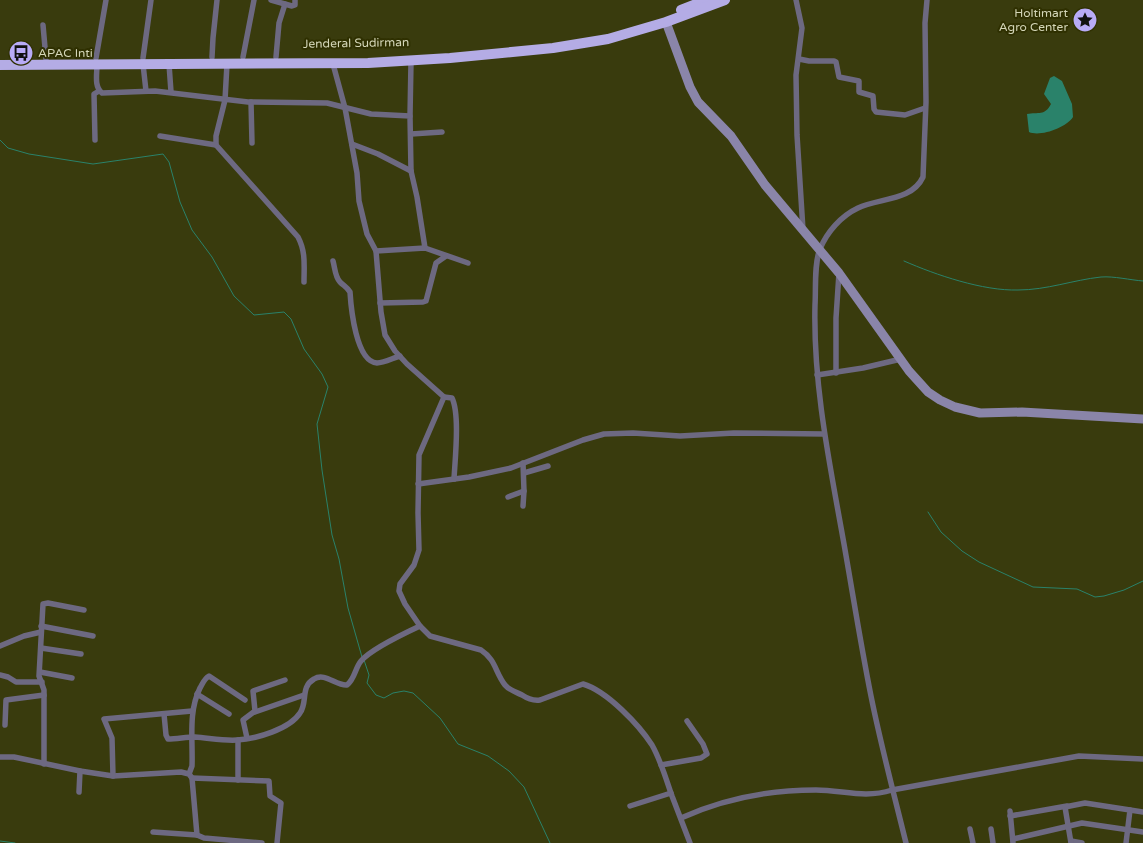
<svg xmlns="http://www.w3.org/2000/svg" width="1143" height="843" viewBox="0 0 1143 843" font-family="'Varela Round',sans-serif">
  <rect width="100%" height="100%" fill="#393b0d"/>
  <path fill="#2a826a" d="M1054,76L1062,81L1072,104L1073,117C1066,128 1040,137 1029,132L1027,114C1038,112 1045,116 1051,104L1044,94L1050,78Z"/>
  <g fill="none" stroke-linecap="round" stroke-linejoin="round">
    <g stroke="#2a826a" stroke-width="1">
      <polyline points="0,140 8,148 29,154 93,164 163,154 169,162 180,202 192,230 212,257 234,296 254,315 284,312 291,319 304,349 322,374 328,387 317,424 322,470 332,535 339,559 348,608 362,657"/>
      <path d="M904,261C936,275 983,291 1018,290C1047,290 1073,280 1101,277C1114,276 1130,280 1143,281"/>
      <polyline points="928,512 941,532 962,551 979,562 1033,587 1077,589 1095,597 1104,596 1124,590 1143,581"/>
      <polyline points="364,660 369,675 367,683 376,695 384,698 393,693 404,691 413,693 440,718 458,744 488,756 509,771 524,787 550,843"/>
      <polyline points="0,841 15,843"/>
    </g>
    <g stroke="#6d6981" stroke-width="5.5">
      <polyline points="271,0 292,6 295,5 295,0"/>
      <polyline points="796,0 802,28 796,75 797,135 803,230"/>
      <polyline points="43,25 46,59"/>
      <polyline points="212,57 213,38 217,0"/>
      <polyline points="243,57 254,0"/>
      <polyline points="276,57 279,23 285,4"/>
      <polyline points="96,58 106,0"/>
      <polyline points="143,58 151,0"/>
      <polyline points="799,59 809,61 834,61 836,62 839,77 859,81 859,92 873,96 874,109 876,112 905,115 925,108"/>
      <polyline points="143,64 146,91"/>
      <polyline points="169,64 171,92"/>
      <path d="M227,64L225,100L216,136V145L298,237C306,252 304,266 304,282"/>
      <path d="M333,64L345,108L357,173L359,201L367,234L376,251L381,312L385,335L395,351L407,364L444,397L419,455L418,513L419,550L414,565L400,584L399,591L405,604L420,626L430,636L481,650C496,660 495,672 505,685C509,690 516,692 522,695C528,699 533,701 540,700L583,684C607,691 639,725 652,745C661,761 666,779 672,796C678,812 684,827 690,843"/>
      <path d="M97,65C97,74 94,87 102,93L155,91L248,102L327,103L371,114L410,116L411,171L417,197L425,248"/>
      <polyline points="251,102 252,143"/>
      <polyline points="410,116 411,62"/>
      <polyline points="411,134 442,132"/>
      <polyline points="160,136 216,145"/>
      <polyline points="95,140 94,94 99,91"/>
      <polyline points="352,144 378,154 411,171"/>
      <polyline points="376,251 425,248 468,263"/>
      <path d="M333,261C335,268 335,277 340,282C344,286 347,287 350,292C351,308 356,362 377,363C384,363 393,358 400,356"/>
      <polyline points="380,303 423,302 426,301 436,263 446,256"/>
      <polyline points="836,373 836,318 839,273"/>
      <polyline points="817,375 863,368 901,359"/>
      <path d="M444,397L452,398C460,414 455,460 454,479"/>
      <polyline points="524,473 548,466"/>
      <polyline points="418,484 469,477 511,468 583,440 604,434 633,433 680,436 734,433 824,434"/>
      <polyline points="508,497 524,491"/>
      <polyline points="523,506 524,491 523,463"/>
      <polyline points="41,626 93,636"/>
      <polyline points="0,646 24,636 41,632"/>
      <polyline points="41,648 81,654"/>
      <polyline points="40,672 72,678"/>
      <polyline points="0,675 8,677 16,682 42,682"/>
      <polyline points="197,694 229,714"/>
      <polyline points="255,712 304,695"/>
      <path d="M164,714L166,735L168,739C177,739 186,737 195,737C209,738 224,741 237,740C256,739 290,729 300,713C308,702 300,687 314,679C325,672 336,686 347,685C355,679 355,668 361,661C371,649 405,633 420,626"/>
      <polyline points="5,725 6,700 44,695"/>
      <polyline points="247,738 243,720 255,711 253,691 285,680"/>
      <polyline points="238,740 238,780"/>
      <polyline points="0,757 14,757 80,771 113,776 181,772 189,774 192,778 197,835 204,838 262,843"/>
      <polyline points="44,764 44,690 39,676 43,604 48,603 84,610"/>
      <polyline points="661,765 701,758 707,754 703,744 687,721"/>
      <path d="M189,774L192,766C193,740 188,712 200,688C203,683 204,679 209,676L245,700"/>
      <polyline points="113,776 112,738 104,719 192,711"/>
      <polyline points="192,778 269,781 270,796 281,803 277,843"/>
      <polyline points="79,792 80,771"/>
      <polyline points="630,806 671,793"/>
      <polyline points="1130,810 1143,812"/>
      <polyline points="1010,811 1013,843"/>
      <polyline points="1010,816 1067,806"/>
      <path d="M681,818C723,799 769,790 816,790C843,790 864,799 892,790L1079,756L1143,759"/>
      <polyline points="970,829 973,843"/>
      <polyline points="991,829 993,843"/>
      <polyline points="153,832 197,835"/>
      <polyline points="1013,839 1082,823 1143,832"/>
      <polyline points="1071,841 1082,843"/>
      <path d="M906,843C894,794 881,746 871,696C861,646 853,595 844,544C830,465 813,386 815,305C816,289 814,263 820,249C827,232 841,216 858,208C879,198 912,201 923,177L926,102L925,23L927,0"/>
      <polyline points="1071,843 1065,807 1085,803 1130,810 1126,843"/>
    </g>
    <polyline stroke="#8a85a9" stroke-width="9" points="666,22 690,87 698,102 731,136 765,185 839,273 909,371 928,392 940,400 955,407 980,413 1022,412 1143,419"/>
    <g stroke="#b4ace5" stroke-width="10">
      <polyline points="681,10 706,0"/>
      <polyline points="0,65 368,63 450,58 553,48 608,39 666,22 725,0"/>
    </g>
  </g>
  <defs>
    <symbol id="sight-disc" viewBox="-11 -11 22 22"><circle r="9.5" fill="#b8abf7" stroke="#2f3001"/><path d="M0-6L1.8-2.2L6-1.7L2.9 1.2L3.7 5.4L0 3.3L-3.7 5.4L-2.9 1.2L-6-1.7L-1.8-2.2Z" fill="#111"/></symbol>
    <symbol id="bus-disc" viewBox="-11 -11 22 22"><circle r="9.5" fill="#b8abf7" stroke="#2f3001"/><path d="M-5-6H5V4H4V6H2V4H-2V6H-4V4H-5ZM-3.5-4V0h7V-4ZM-3.5 1.2v1.5H-2V1.2ZM2 1.2v1.5H3.5V1.2Z" fill="#111"/></symbol>
  </defs>
  <g fill-rule="evenodd">
    <use href="#sight-disc" x="1071" y="6" width="28" height="28"/>
    <use href="#bus-disc" x="7" y="39" width="28" height="28"/>
  </g>
  <g text-anchor="middle" dominant-baseline="central" stroke-width="4" stroke-linejoin="round" paint-order="stroke">
    <g font-size="12" fill="#d4d6b8" stroke="#2f3001" text-anchor="end">
      <text x="1068" y="13">Holtimart<tspan x="1068" dy="14">Agro Center</tspan></text>
      <text x="38" y="53" text-anchor="start">APAC Inti</text>
    </g>
    <g font-size="12" fill="#d4d6b8" stroke="#2f3001">
      <text transform="translate(356 43) rotate(-1)">Jenderal Sudirman</text>
    </g>
  </g>
</svg>
